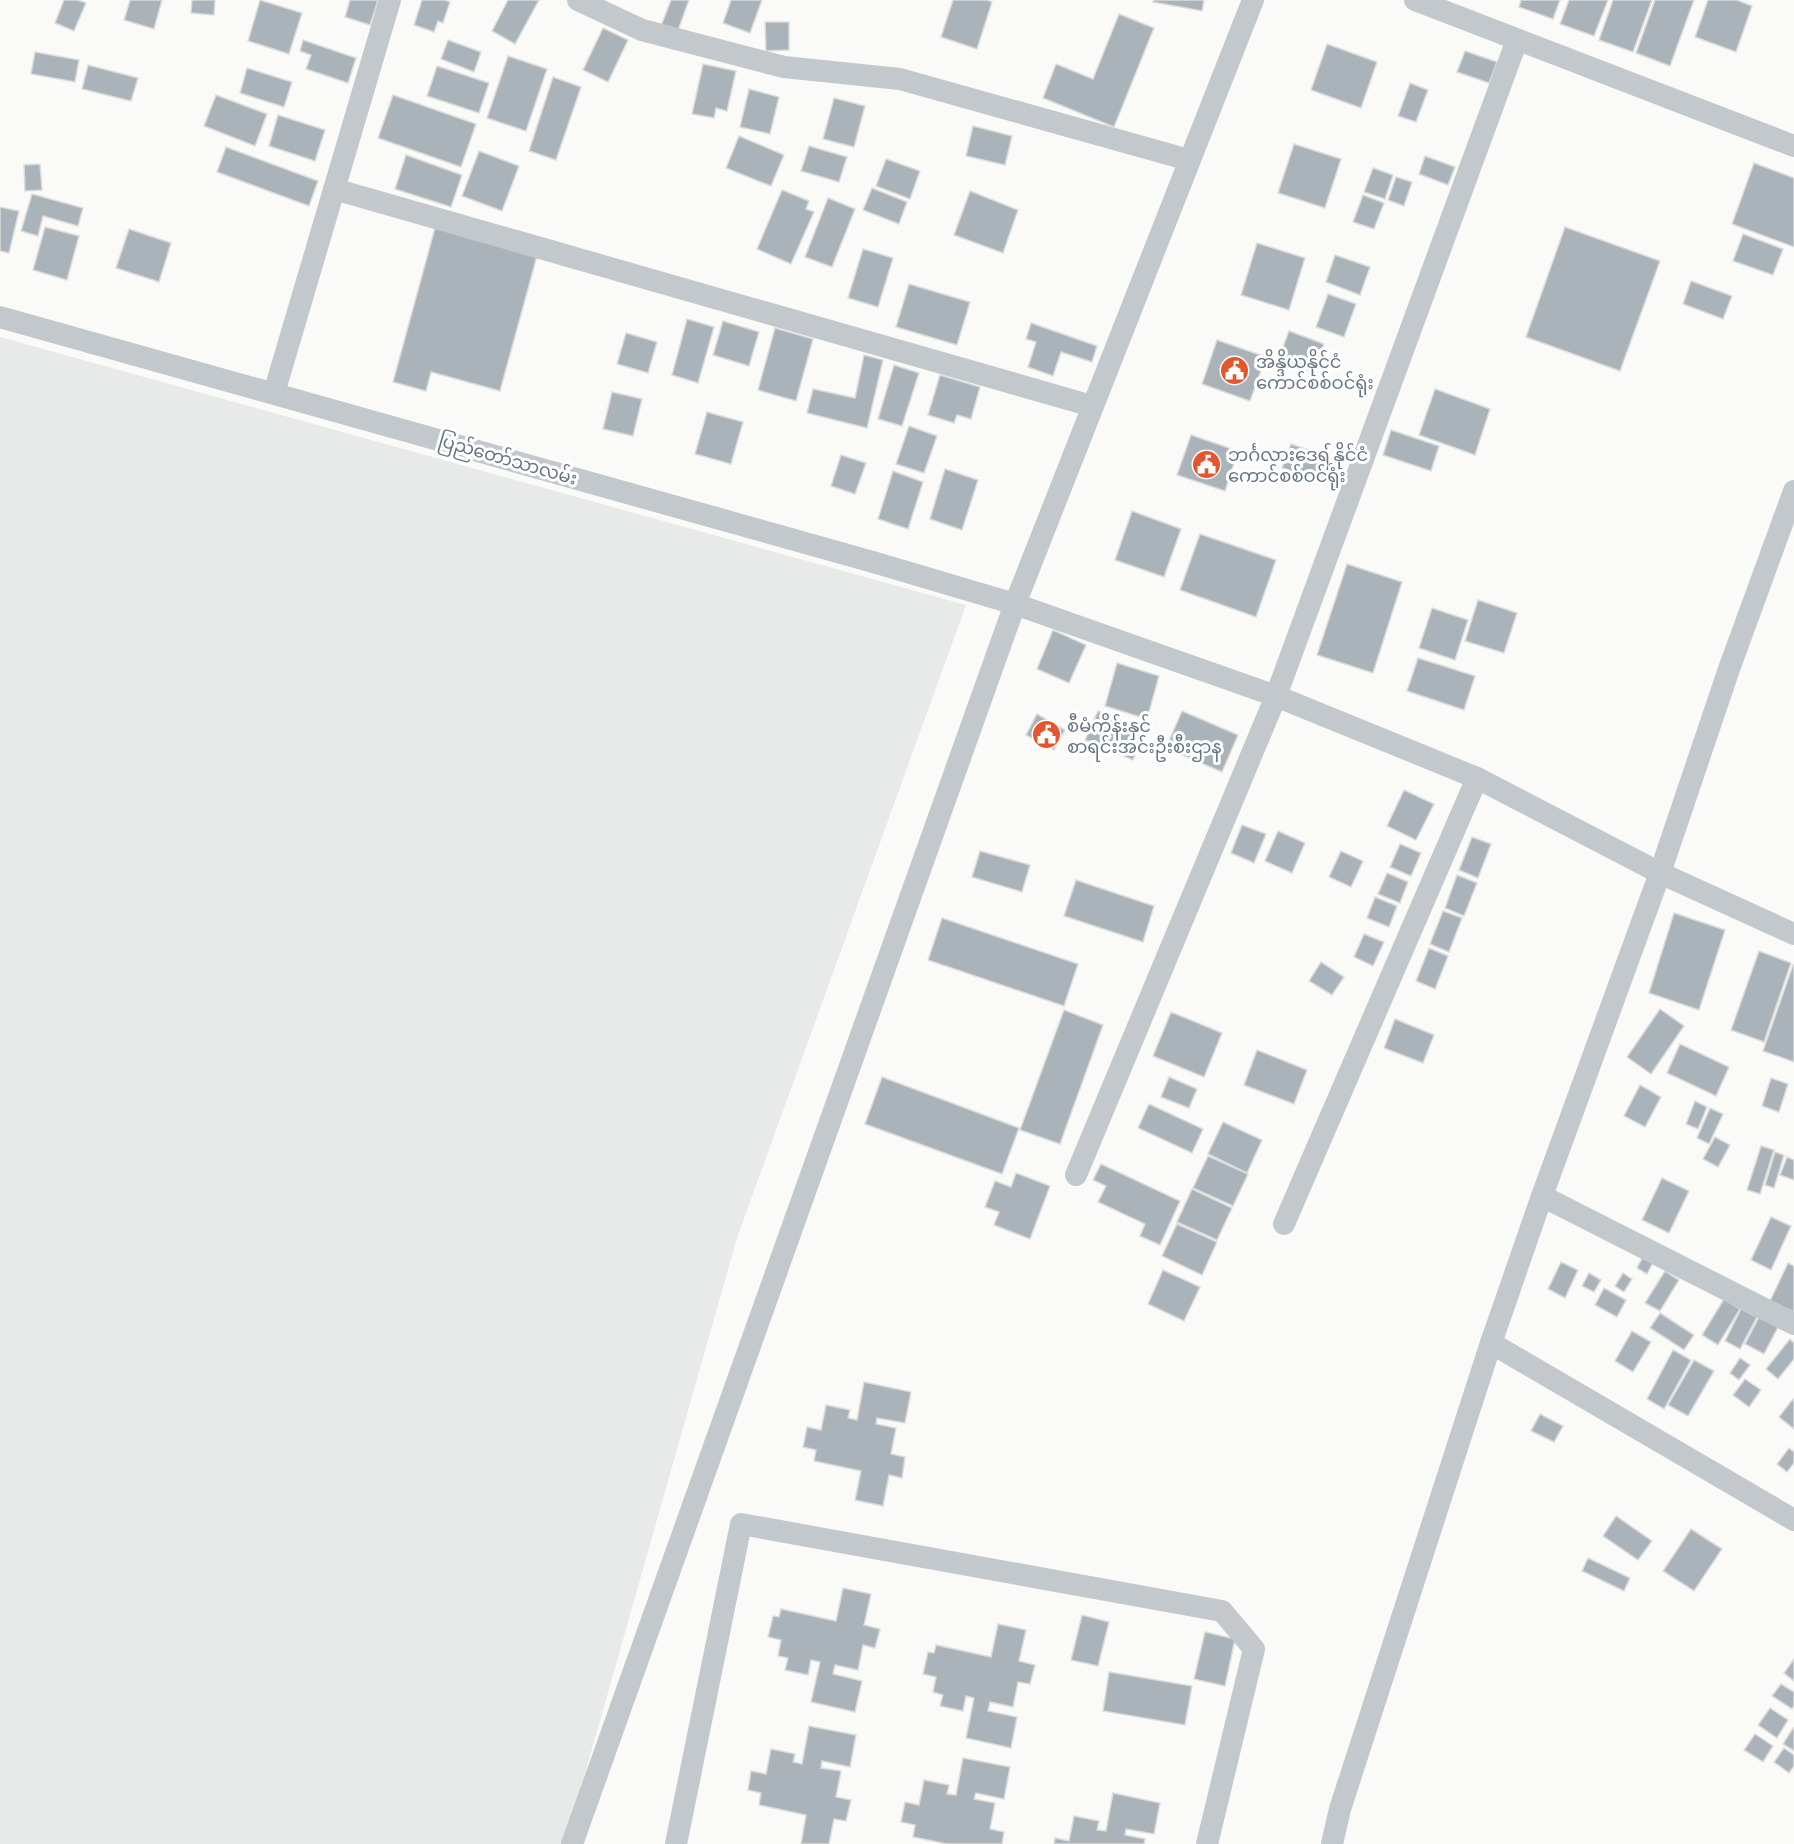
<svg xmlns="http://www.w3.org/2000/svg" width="1794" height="1844" viewBox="0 0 1794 1844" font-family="'Archivo Narrow','Noto Sans Myanmar',sans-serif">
  <rect width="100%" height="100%" fill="#fafaf8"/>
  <polygon fill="#e8e9e9" points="0,337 966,605 737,1238 565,1844 0,1844"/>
  <g fill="#aab3b9" stroke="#dcdcda" stroke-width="1.5">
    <polygon points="64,0 78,0 86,3 74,31 55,23"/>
    <polygon points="130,0 162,0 154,29 124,20"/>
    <polygon points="192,0 215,0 214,15 191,13"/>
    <polygon points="260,0 302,13 289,54 248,41"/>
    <polygon points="350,0 378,0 370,25 345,17"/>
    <polygon points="422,0 445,0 450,2 443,23 438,21 434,32 414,25"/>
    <polygon points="508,0 539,0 515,44 492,31"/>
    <polygon points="671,0 689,0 677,33 661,26"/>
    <polygon points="731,0 762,0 750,33 723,23"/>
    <polygon points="953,0 987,0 992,2 977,49 941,37"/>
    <polygon points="1154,0 1204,0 1202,11 1153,2"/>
    <polygon points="1521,0 1560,0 1553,19 1519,7"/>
    <polygon points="1569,0 1608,0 1594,36 1560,24"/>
    <polygon points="1613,0 1652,0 1633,52 1599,40"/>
    <polygon points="1655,0 1694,0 1670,66 1636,53"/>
    <polygon points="1708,0 1737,0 1752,6 1736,52 1695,37"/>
    <polygon points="1119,14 1154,28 1114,127 1043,98 1056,64 1093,79"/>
    <polygon points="765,22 789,22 789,50 766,51"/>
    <polygon points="603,28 628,40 608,82 583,70"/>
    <polygon points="303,40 356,58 348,83 306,69 311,55 300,51"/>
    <polygon points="448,40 481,52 474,72 441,59"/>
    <polygon points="1327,44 1377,62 1361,108 1311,90"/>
    <polygon points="1465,51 1497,62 1489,83 1457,72"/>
    <polygon points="35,52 79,60 75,82 31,74"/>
    <polygon points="508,56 547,69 526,131 487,118"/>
    <polygon points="703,64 736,71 727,111 716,108 714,118 692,114"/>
    <polygon points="88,65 138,78 131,101 82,89"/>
    <polygon points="437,66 489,83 479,113 427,96"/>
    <polygon points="247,68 292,82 284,107 240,93"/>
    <polygon points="553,77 581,87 556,160 529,151"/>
    <polygon points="1410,83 1428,90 1416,122 1398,116"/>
    <polygon points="749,89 779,97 770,134 740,127"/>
    <polygon points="216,95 267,114 255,146 204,126"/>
    <polygon points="393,95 476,124 461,167 378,138"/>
    <polygon points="834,98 865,106 854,147 823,139"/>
    <polygon points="278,115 325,130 315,161 269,146"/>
    <polygon points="973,126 1012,136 1005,165 966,156"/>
    <polygon points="739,136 784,155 771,186 726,168"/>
    <polygon points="1294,144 1341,159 1325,208 1278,193"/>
    <polygon points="809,146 847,157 839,182 801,171"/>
    <polygon points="226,147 318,181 309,206 217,172"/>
    <polygon points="479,151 519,166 502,211 462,196"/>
    <polygon points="406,155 462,175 451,207 395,189"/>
    <polygon points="1425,156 1455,167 1448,185 1419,174"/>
    <polygon points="886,159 920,171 910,199 876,186"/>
    <polygon points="1754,163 1794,178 1794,247 1732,224"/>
    <polygon points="40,164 42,190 25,191 24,165"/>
    <polygon points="1373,168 1393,175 1385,199 1364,192"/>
    <polygon points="1396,177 1412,182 1404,206 1388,200"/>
    <polygon points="872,188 907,202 899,224 863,210"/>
    <polygon points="782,190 809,201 806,209 814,212 791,264 757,249"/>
    <polygon points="970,191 1018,210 1003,253 954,235"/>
    <polygon points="32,194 83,208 78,226 43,216 38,236 21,231"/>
    <polygon points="1363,195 1384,203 1374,229 1353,222"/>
    <polygon points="828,198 855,209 832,267 805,257"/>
    <polygon points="0,207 19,211 9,253 0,251"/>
    <polygon points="45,227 79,236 67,280 33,270"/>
    <polygon points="1565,227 1660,261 1620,371 1526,337"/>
    <polygon points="435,228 537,256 500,391 431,372 426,391 393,382"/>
    <polygon points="129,229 171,243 159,282 116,268"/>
    <polygon points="1743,234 1783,249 1773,275 1733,261"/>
    <polygon points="1257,243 1305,258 1289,310 1241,295"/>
    <polygon points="863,249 893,258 878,307 848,298"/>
    <polygon points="1335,255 1370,267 1360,295 1326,282"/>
    <polygon points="1691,281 1732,296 1723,319 1683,304"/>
    <polygon points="909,284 970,302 957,345 896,327"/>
    <polygon points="1328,294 1356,304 1344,337 1316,327"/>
    <polygon points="687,319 714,327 698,383 672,375"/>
    <polygon points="723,321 759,332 749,366 713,355"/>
    <polygon points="1031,323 1097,346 1092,362 1061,352 1053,376 1028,367 1036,342 1026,339"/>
    <polygon points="775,328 813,339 796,401 758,390"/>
    <polygon points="1289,331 1324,344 1314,373 1278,360"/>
    <polygon points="626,333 657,342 648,373 617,364"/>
    <polygon points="1217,340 1266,357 1250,401 1202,384"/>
    <polygon points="864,355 883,360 867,428 807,413 813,389 855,398"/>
    <polygon points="894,365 919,373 902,426 878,419"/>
    <polygon points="940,375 980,387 971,419 957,415 954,423 928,415"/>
    <polygon points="1435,389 1490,409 1475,455 1419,435"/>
    <polygon points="612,392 642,399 633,436 603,429"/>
    <polygon points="707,412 743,422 731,464 695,454"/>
    <polygon points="909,426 937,436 924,473 896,464"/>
    <polygon points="1391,430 1439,446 1431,471 1383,455"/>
    <polygon points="1191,435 1238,451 1225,491 1177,475"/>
    <polygon points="1291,444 1331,458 1323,482 1282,468"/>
    <polygon points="841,455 866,463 855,494 831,486"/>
    <polygon points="945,469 978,480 962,530 930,519"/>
    <polygon points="893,471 923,482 908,529 878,519"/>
    <polygon points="1132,511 1181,529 1164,577 1115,560"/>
    <polygon points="1200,534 1276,560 1256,617 1180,590"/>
    <polygon points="1347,564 1402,582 1373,673 1317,655"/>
    <polygon points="1478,600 1517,613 1504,653 1465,641"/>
    <polygon points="1432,608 1468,620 1455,660 1419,648"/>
    <polygon points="1053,630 1086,645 1069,683 1037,669"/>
    <polygon points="1418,658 1475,676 1464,710 1407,691"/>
    <polygon points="1117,663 1159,676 1147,719 1105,706"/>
    <polygon points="1098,711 1145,730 1133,760 1085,740"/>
    <polygon points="1182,711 1238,735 1222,772 1166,748"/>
    <polygon points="1037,714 1065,730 1054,750 1026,735"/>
    <polygon points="1404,790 1434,804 1416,840 1387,826"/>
    <polygon points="1242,825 1266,834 1254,863 1231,853"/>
    <polygon points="1278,831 1305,843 1292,873 1265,861"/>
    <polygon points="1472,837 1491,844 1478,878 1459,870"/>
    <polygon points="1400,844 1421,853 1411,876 1390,867"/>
    <polygon points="980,851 1030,865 1022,892 972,877"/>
    <polygon points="1341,851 1363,861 1351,887 1329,877"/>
    <polygon points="1387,873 1408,882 1400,903 1378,894"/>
    <polygon points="1457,875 1477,883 1464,916 1445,908"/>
    <polygon points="1076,880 1154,906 1143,942 1064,916"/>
    <polygon points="1375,897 1397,906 1389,927 1367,918"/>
    <polygon points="1443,911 1462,918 1449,952 1430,944"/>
    <polygon points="1674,913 1725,930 1699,1010 1649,993"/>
    <polygon points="942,918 1078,964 1064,1006 928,960"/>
    <polygon points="1364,934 1384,942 1373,966 1354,957"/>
    <polygon points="1429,948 1448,956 1435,989 1416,981"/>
    <polygon points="1759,951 1791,963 1764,1042 1731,1030"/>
    <polygon points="1321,962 1344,977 1332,995 1309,981"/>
    <polygon points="1793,965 1794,965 1794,1062 1763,1051"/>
    <polygon points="1660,1009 1684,1026 1651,1074 1627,1057"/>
    <polygon points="1064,1010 1103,1025 1060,1144 1020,1130"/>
    <polygon points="1171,1012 1222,1033 1204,1077 1153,1056"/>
    <polygon points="1395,1019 1434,1035 1423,1063 1384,1048"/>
    <polygon points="1680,1044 1729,1067 1716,1096 1667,1073"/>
    <polygon points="1257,1050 1307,1070 1294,1104 1244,1085"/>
    <polygon points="882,1077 1019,1128 1002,1174 865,1124"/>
    <polygon points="1169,1077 1197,1089 1189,1108 1161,1097"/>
    <polygon points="1771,1078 1788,1084 1779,1112 1762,1106"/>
    <polygon points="1640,1085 1661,1097 1645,1127 1624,1116"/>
    <polygon points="1695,1101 1707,1107 1698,1129 1686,1124"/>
    <polygon points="1149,1104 1203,1129 1192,1153 1138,1128"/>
    <polygon points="1710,1108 1723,1114 1709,1144 1697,1138"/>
    <polygon points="1223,1122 1262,1140 1247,1173 1208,1154"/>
    <polygon points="1715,1137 1730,1145 1718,1167 1703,1159"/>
    <polygon points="1761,1146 1774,1150 1760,1194 1747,1190"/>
    <polygon points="1775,1152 1784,1155 1774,1188 1765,1185"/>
    <polygon points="1208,1156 1248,1174 1233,1206 1193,1188"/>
    <polygon points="1787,1157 1794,1160 1794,1180 1780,1175"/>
    <polygon points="1101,1164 1180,1201 1160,1245 1140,1236 1145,1224 1098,1202 1106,1186 1093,1180"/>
    <polygon points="1016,1173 1050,1186 1030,1239 994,1225 999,1212 985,1207 995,1181 1011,1187"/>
    <polygon points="1662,1178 1689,1191 1669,1233 1642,1220"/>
    <polygon points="1192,1189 1232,1208 1217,1240 1177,1222"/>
    <polygon points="1771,1217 1791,1226 1771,1270 1751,1260"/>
    <polygon points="1177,1224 1217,1242 1202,1275 1162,1256"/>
    <polygon points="1645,1253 1655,1259 1647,1274 1637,1268"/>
    <polygon points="1561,1262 1578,1270 1565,1298 1548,1289"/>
    <polygon points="1788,1263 1794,1266 1794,1312 1770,1301"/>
    <polygon points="1163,1270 1200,1287 1184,1321 1148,1304"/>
    <polygon points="1665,1271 1679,1280 1660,1311 1645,1303"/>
    <polygon points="1589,1273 1601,1280 1594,1292 1582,1286"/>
    <polygon points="1623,1273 1632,1279 1624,1292 1615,1286"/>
    <polygon points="1604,1288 1626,1300 1617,1317 1595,1305"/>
    <polygon points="1724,1299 1740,1309 1718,1345 1702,1335"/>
    <polygon points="1741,1309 1757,1317 1740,1349 1725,1341"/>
    <polygon points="1660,1313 1694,1335 1684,1350 1650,1328"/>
    <polygon points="1759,1317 1778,1327 1764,1354 1745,1344"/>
    <polygon points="1632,1331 1651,1342 1633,1372 1615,1361"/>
    <polygon points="1790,1339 1794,1343 1794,1359 1778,1379 1766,1369"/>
    <polygon points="1673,1350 1691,1360 1664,1409 1647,1399"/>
    <polygon points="1740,1358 1750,1365 1739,1380 1730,1373"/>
    <polygon points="1694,1360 1714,1371 1688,1416 1668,1405"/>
    <polygon points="1745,1379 1761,1390 1749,1407 1733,1395"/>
    <polygon points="864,1382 911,1392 905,1423 877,1418 876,1424 896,1428 891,1454 905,1457 902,1478 889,1475 883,1506 855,1500 861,1471 814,1461 816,1450 803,1447 807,1427 821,1430 826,1405 850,1410 848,1418 857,1420"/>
    <polygon points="1793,1399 1794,1400 1794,1429 1779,1417"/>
    <polygon points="1540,1414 1563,1426 1554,1442 1531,1431"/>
    <polygon points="1789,1448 1794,1452 1794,1463 1787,1472 1777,1464"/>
    <polygon points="1616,1516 1652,1541 1638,1560 1603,1536"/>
    <polygon points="1691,1529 1722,1549 1694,1591 1663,1571"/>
    <polygon points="1588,1558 1630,1578 1624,1591 1582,1571"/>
    <polygon points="843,1588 871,1594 864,1625 880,1629 875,1648 863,1645 858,1670 835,1665 833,1674 862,1681 855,1712 811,1702 820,1662 811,1660 808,1675 785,1670 788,1658 778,1656 781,1640 768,1637 773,1616 779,1617 781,1609 836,1621"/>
    <polygon points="1082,1615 1109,1622 1098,1666 1071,1660"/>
    <polygon points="998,1624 1026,1630 1019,1661 1035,1665 1030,1684 1018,1682 1013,1707 990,1702 988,1711 1017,1717 1011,1748 966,1738 974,1698 966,1696 963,1711 940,1706 943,1695 933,1692 936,1677 923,1674 928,1652 934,1653 936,1645 991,1657"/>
    <polygon points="1205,1632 1235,1639 1225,1686 1194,1679"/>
    <polygon points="1794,1659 1794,1681 1784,1673"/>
    <polygon points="1109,1672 1192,1686 1185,1725 1103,1711"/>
    <polygon points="1781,1684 1794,1692 1794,1705 1792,1709 1772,1696"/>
    <polygon points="1770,1708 1788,1720 1777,1738 1758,1725"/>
    <polygon points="809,1726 856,1735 850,1767 822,1761 821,1768 841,1771 836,1797 851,1800 846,1821 834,1819 829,1844 801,1844 806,1815 759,1805 761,1793 748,1790 751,1771 766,1774 771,1749 795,1754 793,1762 802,1764"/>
    <polygon points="1793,1728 1794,1728 1794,1751 1783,1744"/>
    <polygon points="1755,1734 1773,1746 1763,1762 1744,1750"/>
    <polygon points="1784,1748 1794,1755 1794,1766 1789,1773 1774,1762"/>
    <polygon points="963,1758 1010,1767 1004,1799 976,1793 974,1799 995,1803 990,1829 1004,1832 1002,1844 947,1844 913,1837 915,1825 901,1822 905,1802 919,1805 924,1780 949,1785 947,1794 956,1795"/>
    <polygon points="1113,1793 1160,1803 1154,1834 1126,1829 1125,1835 1145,1839 1144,1844 1054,1844 1055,1838 1069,1841 1074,1816 1099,1821 1097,1830 1106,1831"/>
  </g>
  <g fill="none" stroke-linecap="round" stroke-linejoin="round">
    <g stroke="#c3c8cc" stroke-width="22">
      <polyline points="578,0 642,30 784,67 900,79 1189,160"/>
      <polyline points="1415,0 1794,146"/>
      <polyline points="334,189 1092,406"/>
      <polyline points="0,317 873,562 1015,604 1276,696 1477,778 1660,873 1794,934"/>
      <polyline points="274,393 390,0"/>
      <polyline points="1076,1175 1276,696 1517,40"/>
      <polyline points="1542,1196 1794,1324"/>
      <polyline points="1284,1224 1477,778"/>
      <polyline points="1491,1343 1794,1520"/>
      <polyline points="572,1844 1015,604 1253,0"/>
      <polyline points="676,1844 741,1524 1222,1611 1254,1649 1207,1844"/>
      <polyline points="1332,1844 1340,1809 1491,1343 1542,1196 1660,873 1729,669 1794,491"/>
    </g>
  </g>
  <defs>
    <symbol id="civic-disc" viewBox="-11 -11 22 22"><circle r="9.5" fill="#e4572e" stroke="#fff"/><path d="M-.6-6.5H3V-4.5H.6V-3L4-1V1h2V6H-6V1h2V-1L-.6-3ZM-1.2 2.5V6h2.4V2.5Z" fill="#fff"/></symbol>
  </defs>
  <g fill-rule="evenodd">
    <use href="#civic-disc" x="1218" y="354" width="33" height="33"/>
    <use href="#civic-disc" x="1190" y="448" width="33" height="33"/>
    <use href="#civic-disc" x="1030" y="718" width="33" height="33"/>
  </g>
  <g text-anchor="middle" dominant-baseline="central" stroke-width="6" stroke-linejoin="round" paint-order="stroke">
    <g font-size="18" fill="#657683" stroke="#fff" text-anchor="start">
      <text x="1256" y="361">အိန္ဒိယနိုင်ငံ<tspan x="1256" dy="21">ကောင်စစ်ဝင်ရုံး</tspan></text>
      <text x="1228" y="454">ဘင်္ဂလားဒေရှ့်နိုင်ငံ<tspan x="1228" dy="21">ကောင်စစ်ဝင်ရုံး</tspan></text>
      <text x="1067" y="725">စီမံကိန်းနှင့်<tspan x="1067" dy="21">စာရင်းအင်းဦးစီးဌာန</tspan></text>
    </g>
    <g font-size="18" fill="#657683" stroke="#fff">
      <text transform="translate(508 459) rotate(16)">ပြည်တော်သာလမ်း</text>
    </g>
  </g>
</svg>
